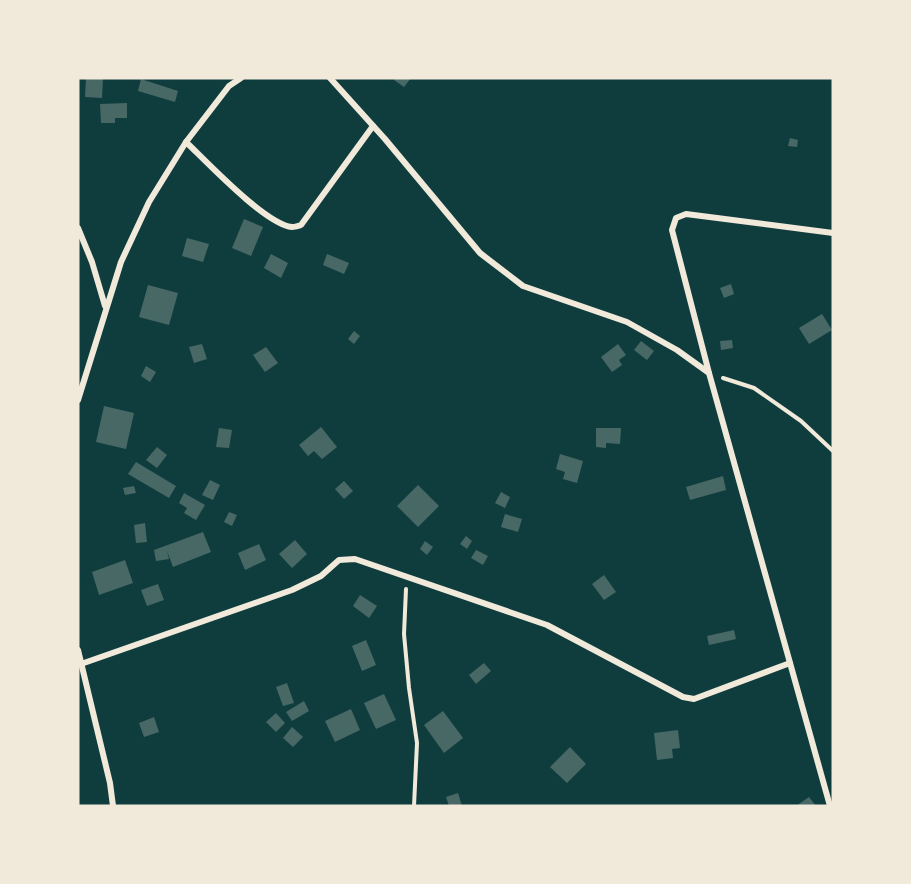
<svg xmlns="http://www.w3.org/2000/svg" width="911" height="884" viewBox="0 0 911 884" font-family="'Asap Condensed',sans-serif">
  <rect width="100%" height="100%" fill="#0f3d3e"/>
  <g fill="#486865">
    <polygon points="86,78 103,78 102,98 85,97"/>
    <polygon points="395,78 411,78 404,87 394,80"/>
    <polygon points="141,79 178,91 175,102 138,91"/>
    <polygon points="127,103 127,118 115,118 115,123 101,123 100,104"/>
    <polygon points="790,138 798,140 797,147 788,146"/>
    <polygon points="244,219 263,227 251,256 232,248"/>
    <polygon points="187,238 209,244 203,262 182,256"/>
    <polygon points="271,254 288,263 281,278 264,268"/>
    <polygon points="327,254 349,263 344,274 323,265"/>
    <polygon points="731,284 734,294 724,298 720,288"/>
    <polygon points="148,285 178,293 169,325 139,317"/>
    <polygon points="822,314 832,330 809,344 799,328"/>
    <polygon points="354,331 360,336 354,344 348,339"/>
    <polygon points="732,340 733,348 721,350 720,341"/>
    <polygon points="641,341 654,351 647,360 634,350"/>
    <polygon points="202,344 207,359 194,363 189,347"/>
    <polygon points="618,344 626,355 619,360 622,365 612,372 601,357"/>
    <polygon points="266,347 278,363 265,372 253,355"/>
    <polygon points="146,366 156,372 150,382 141,376"/>
    <polygon points="104,406 134,413 126,449 96,442"/>
    <polygon points="321,427 337,447 322,459 314,451 308,456 299,445"/>
    <polygon points="219,428 232,430 229,448 216,447"/>
    <polygon points="596,428 621,428 620,444 606,443 606,448 596,447"/>
    <polygon points="157,447 167,455 157,468 146,460"/>
    <polygon points="560,454 583,461 577,483 563,479 565,472 556,469"/>
    <polygon points="136,462 176,486 169,498 128,474"/>
    <polygon points="723,476 726,490 690,500 686,487"/>
    <polygon points="210,480 220,485 213,500 202,495"/>
    <polygon points="344,481 353,491 344,499 335,489"/>
    <polygon points="418,485 439,506 418,527 397,506"/>
    <polygon points="134,486 136,493 125,495 123,488"/>
    <polygon points="501,492 510,497 505,508 495,503"/>
    <polygon points="184,493 205,505 196,520 184,513 187,508 179,503"/>
    <polygon points="229,512 237,515 232,526 224,522"/>
    <polygon points="505,514 522,519 518,532 501,527"/>
    <polygon points="145,523 147,542 136,543 134,525"/>
    <polygon points="203,532 211,552 173,567 167,551 169,559 156,561 154,550"/>
    <polygon points="466,536 472,541 467,549 460,544"/>
    <polygon points="295,540 307,554 292,568 279,554"/>
    <polygon points="425,541 433,547 427,555 420,549"/>
    <polygon points="259,544 266,560 245,570 238,553"/>
    <polygon points="476,550 488,556 483,565 471,558"/>
    <polygon points="125,560 133,583 99,595 92,572"/>
    <polygon points="604,575 616,592 604,600 592,584"/>
    <polygon points="158,584 164,600 147,606 141,590"/>
    <polygon points="360,595 377,606 369,618 353,606"/>
    <polygon points="734,630 736,639 709,645 707,636"/>
    <polygon points="366,640 376,665 362,671 352,646"/>
    <polygon points="484,663 491,671 476,684 469,675"/>
    <polygon points="287,683 294,703 283,706 276,687"/>
    <polygon points="384,694 396,720 376,729 364,703"/>
    <polygon points="304,701 309,711 292,721 286,712"/>
    <polygon points="351,709 360,730 335,742 325,721"/>
    <polygon points="443,711 463,738 444,753 424,725"/>
    <polygon points="276,713 285,723 276,732 266,722"/>
    <polygon points="154,717 159,732 144,737 139,723"/>
    <polygon points="292,727 303,737 293,747 283,738"/>
    <polygon points="678,730 680,748 672,749 673,758 657,760 654,733"/>
    <polygon points="570,747 586,764 567,783 550,767"/>
    <polygon points="458,793 462,806 449,806 446,797"/>
    <polygon points="809,797 816,806 796,806"/>
  </g>
  <g fill="none" stroke-linecap="round" stroke-linejoin="round">
    <g stroke="#f1e9da" stroke-width="4">
      <polyline points="723,378 754,388 801,421 833,451"/>
      <polyline points="406,589 404,634 409,688 417,743 414,806"/>
    </g>
    <g stroke="#f1e9da" stroke-width="6">
      <polyline points="330,78 385,139 480,253 523,286 627,322 677,350 709,373 830,806"/>
      <path d="M186,142C207,162 265,224 292,227C293,227 300,226 301,225L373,126"/>
      <polyline points="78,228 92,262 105,306"/>
      <polyline points="709,373 672,230 676,218 686,214 833,233"/>
      <polyline points="78,400 121,262 149,202 186,142 229,86 241,78"/>
      <polyline points="78,650 110,783 113,806"/>
      <polyline points="81,664 292,590 321,576 339,560 355,559 547,625 683,697 694,699 790,663"/>
    </g>
  </g>
  <rect width="911" height="884" fill="none" stroke="#f1e9da" stroke-width="159"/>
</svg>
